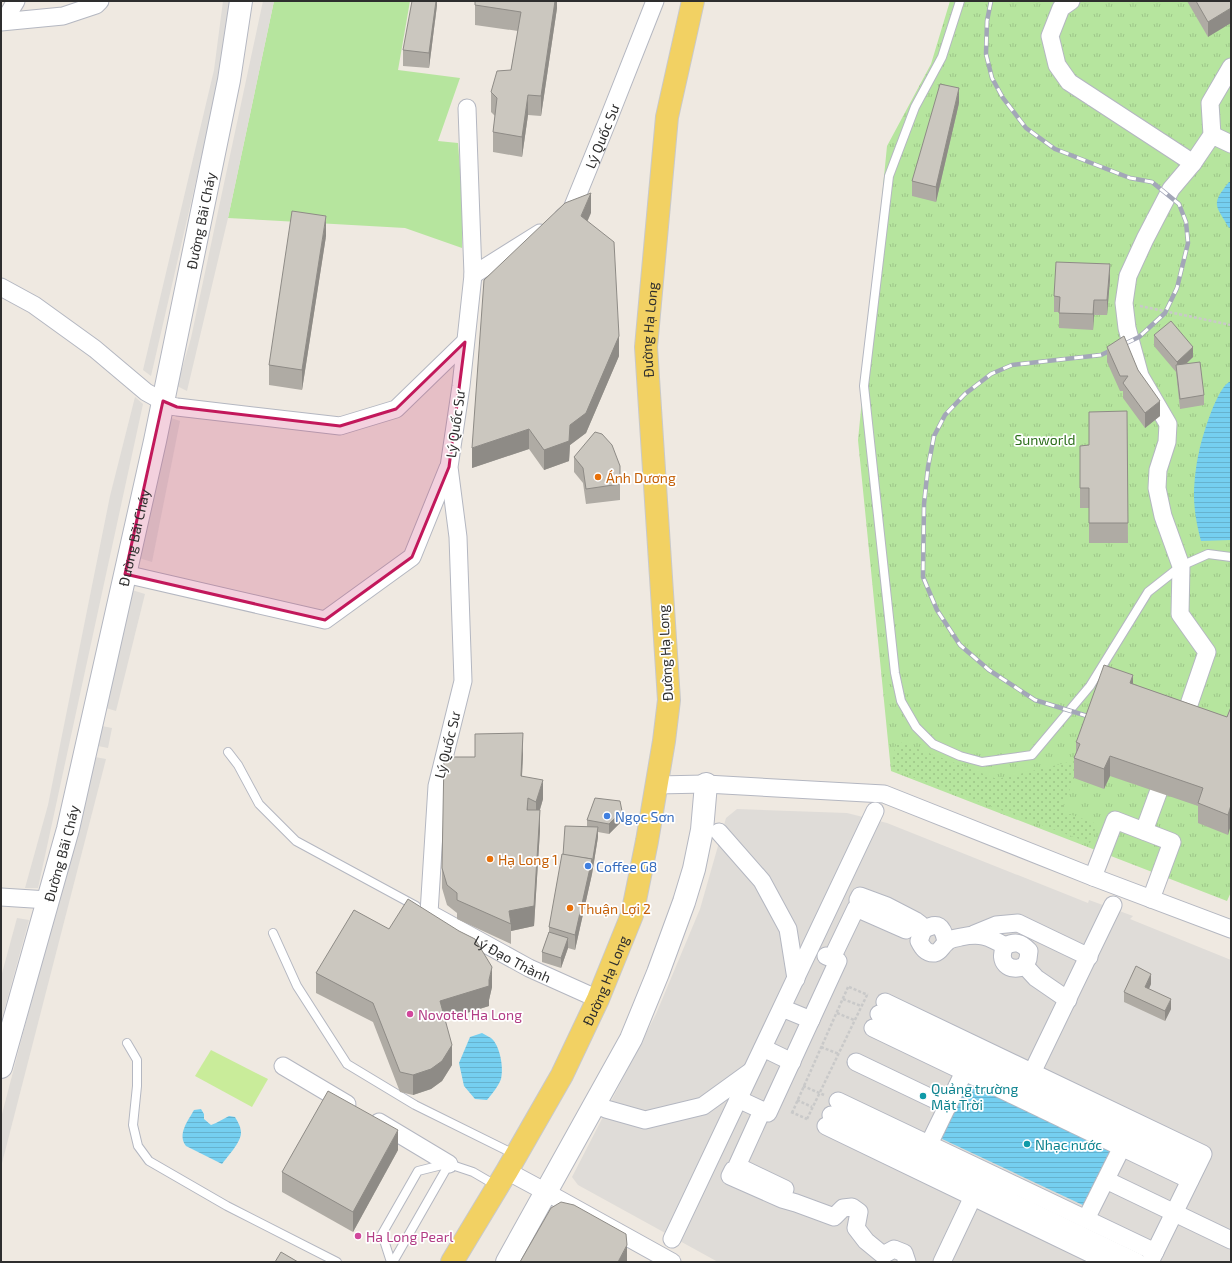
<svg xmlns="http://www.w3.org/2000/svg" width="1232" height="1263" viewBox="0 0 1232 1263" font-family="'Exo 2',sans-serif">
  <defs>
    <pattern id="park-tufts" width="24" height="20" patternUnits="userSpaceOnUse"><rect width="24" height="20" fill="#b6e59e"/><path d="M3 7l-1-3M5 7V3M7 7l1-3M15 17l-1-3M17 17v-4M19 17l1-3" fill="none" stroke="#9dc588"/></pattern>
    <pattern id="garden-dots" width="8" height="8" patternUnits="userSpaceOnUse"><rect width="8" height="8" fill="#b6e59e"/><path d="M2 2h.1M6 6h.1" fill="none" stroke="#9dc588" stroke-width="1.8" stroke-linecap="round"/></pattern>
    <pattern id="water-rules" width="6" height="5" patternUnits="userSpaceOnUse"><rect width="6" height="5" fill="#75cff0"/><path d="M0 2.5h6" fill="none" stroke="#66b2ce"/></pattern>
  </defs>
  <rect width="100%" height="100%" fill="#efe9e1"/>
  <polygon fill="#b6e59e" points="274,1 410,1 398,70 460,78 438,141 458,143 462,196 462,248 405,228 228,218"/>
  <polygon fill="url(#park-tufts)" points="950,1 1231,1 1231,892 1227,901 891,771 858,440 887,146 931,64"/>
  <polygon fill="url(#garden-dots)" points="897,741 997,779 1045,768 1077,760 1080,764 1061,811 1097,824 1090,843 896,771 891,764"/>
  <polygon fill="#c9ec9a" points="211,1050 268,1079 252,1107 195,1076"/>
  <g fill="#dfdcd8">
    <polygon points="223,1 230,1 221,72 151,376 143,370 214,70"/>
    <polygon points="263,1 274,1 228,218 187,391 177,386 191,338"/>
    <polygon points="135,397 143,404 38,888 25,888 48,805 110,496"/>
    <polygon points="168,417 180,421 152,562 139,558"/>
    <polygon points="132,590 145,594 116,711 106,708"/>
    <polygon points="102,726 112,728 108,748 98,746"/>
    <polygon points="95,757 106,759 1,1167 1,1118"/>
    <polygon points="737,809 847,813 887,823 1088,903 1089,900 1133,916 1130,919 1231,960 1231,1262 718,1262 578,1185 572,1177 656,1014 700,909 726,818"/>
    <polygon points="17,918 29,920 1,1022 1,977"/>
  </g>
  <g fill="url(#water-rules)">
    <path d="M1229,182H1231V227L1229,228C1216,205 1210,205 1229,182Z"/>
    <path d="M1231,381V540L1201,541C1197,526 1194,511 1194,495C1194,483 1196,464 1199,452C1202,437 1217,386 1231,381Z"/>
    <path d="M482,1033C485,1035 488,1036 491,1038C500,1045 504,1068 501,1079C498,1087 492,1094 487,1100L475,1099L464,1086L459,1063L470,1037Z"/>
    <polygon points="967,1081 1114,1150 1087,1207 940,1138"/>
    <path d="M201,1109L204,1114V1119L211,1125L216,1123L229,1116L235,1117C238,1122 241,1127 241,1133C241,1142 228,1156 222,1164L186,1146C177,1134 188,1121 194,1110Z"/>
  </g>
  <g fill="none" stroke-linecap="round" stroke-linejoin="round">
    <defs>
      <g id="lane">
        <polyline points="960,1 942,57 915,107 889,176 864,386 895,673 901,701 916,727 933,744 960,756 982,762 1032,755 1090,686 1148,592 1181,566 1208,554 1231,557"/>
        <polyline points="228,752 238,765 259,804 296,841 416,906"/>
        <polyline points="273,933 297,986 347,1064 415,1105 516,1155"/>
        <polyline points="127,1043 137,1060 137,1086 133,1125 138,1146 149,1161 227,1206 337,1262"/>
        <polyline points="391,1262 382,1234 418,1171 446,1164"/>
        <polyline points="393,1262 449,1164 473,1172 497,1186"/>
      </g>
      <g id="street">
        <polyline points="1071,1 1061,8 1050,36 1057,65 1069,82 1193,163"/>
        <polyline points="4,21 16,1"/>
        <polyline points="1,22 63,16 96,5 100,1"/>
        <polyline points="467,108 473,275"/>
        <polyline points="1212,135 1231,144"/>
        <path id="s1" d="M563,217L571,211L608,120L655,1"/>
        <path id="s2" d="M540,233L473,275L461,386L449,467L458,537L463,681L437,786L429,913L529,968L598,999"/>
        <polyline points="1,287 34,305 95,349 146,392 171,406 177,407 340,426 396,409 465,342"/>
        <polyline points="125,574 325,620 412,557 448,468"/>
        <polyline points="1183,722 1207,652 1180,614 1181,566 1163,516 1157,488 1158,470 1167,442 1168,424 1140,376 1127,328 1124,303 1128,276 1145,239 1171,189 1193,163 1212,135 1210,103 1231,67"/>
        <polyline points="656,785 706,784 884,794 1093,877 1231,929"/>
        <polyline points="1144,831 1158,793"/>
        <polyline points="719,832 762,881 788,929 796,979"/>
        <polyline points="1093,877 1115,820 1172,842 1151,899"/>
        <polyline points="1,897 48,900"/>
        <path d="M923,930C938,921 943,926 946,942"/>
        <polyline points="974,934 996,925 1018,923 1089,957"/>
        <path d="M1005,946C1015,941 1021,942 1029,951L1028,959L1025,966"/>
        <path d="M832,958L856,908L906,930L908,924L858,900L860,896L887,906L916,921L920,924L923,930L919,941C922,947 926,954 935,953C940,952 942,946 946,943C949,939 956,938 961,937C980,933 988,936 1005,946C997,962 1009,973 1025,966L1036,978L1068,1000"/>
        <polyline points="885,1002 1203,1154 1150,1262"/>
        <polyline points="782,1008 811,1020"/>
        <polyline points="879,1014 1196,1167"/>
        <polyline points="873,1028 1190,1180"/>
        <polyline points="763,1048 792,1062"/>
        <polyline points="856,1062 948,1106"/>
        <polyline points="283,1066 347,1104"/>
        <polyline points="1027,1083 1113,905"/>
        <polyline points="738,1099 768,1113 838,961 826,956"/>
        <polyline points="838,1101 1155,1252"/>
        <polyline points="606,1109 645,1120 703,1106 750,1072"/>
        <polyline points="762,1111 737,1166 785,1189 783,1194 733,1170 730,1176 782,1199 796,1203 834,1217 843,1208 852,1207 859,1212 856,1228 866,1241 883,1255 894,1249 904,1253 907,1262"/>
        <polyline points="831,1115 1137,1262"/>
        <polyline points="379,1122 449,1164"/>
        <polyline points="826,1126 1108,1262"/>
        <polyline points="929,1144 964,1072"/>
        <polyline points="507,1171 546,1192 672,1262"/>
        <polyline points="1106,1180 1231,1240"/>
        <polyline points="1086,1219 1122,1147"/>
        <polyline points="672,1239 875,811"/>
        <polyline points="942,1262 978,1186"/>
      </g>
      <g id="secondary">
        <path id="s3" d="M1,1067L68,829L155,441L229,80L241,1"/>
        <polyline points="507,1262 631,1039 658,973 684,902 694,869 702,830 706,784"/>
      </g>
      <g id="primary">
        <path id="s4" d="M452,1262L507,1171L562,1075L598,999L632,915L647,841L664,741L669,700L646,347L667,117L693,1"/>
      </g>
    </defs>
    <use href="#lane" stroke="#b4b7c1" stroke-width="10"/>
    <use href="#street" stroke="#b4b7c1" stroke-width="19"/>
    <use href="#secondary" stroke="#b4b7c1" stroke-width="24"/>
    <use href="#primary" stroke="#c9c9c9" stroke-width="24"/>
    <g stroke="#c9c9c9" stroke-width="2.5" stroke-dasharray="3 2" stroke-linecap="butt">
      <polyline points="1140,306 1231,325"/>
      <polyline points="849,987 868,995"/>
      <polyline points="843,999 861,1006"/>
      <polyline points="837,1013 854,1020"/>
      <polyline points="821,1047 839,1054"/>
      <polyline points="803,1086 824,1095"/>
      <polyline points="797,1100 812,1107"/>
      <polyline points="791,1112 807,1119"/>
      <polyline points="792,1113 848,987"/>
      <polyline points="807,1119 867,995"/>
    </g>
    <use href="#lane" stroke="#fff" stroke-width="8"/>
    <use href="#street" stroke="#fff" stroke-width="17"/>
    <use href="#secondary" stroke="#fff" stroke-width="22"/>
    <use href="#primary" stroke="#f2d163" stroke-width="22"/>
    <defs>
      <polyline id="rail" points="991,1 987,21 986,54 992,78 1003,98 1026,128 1055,149 1130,178 1152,182 1179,204 1186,222 1188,243 1177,288 1165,313 1139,337 1101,355 1012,365 991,374 965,394 945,415 934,436 928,467 924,504 923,577 937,610 960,645 989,670 1035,700 1097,719"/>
    </defs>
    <use href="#rail" stroke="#a3a6b8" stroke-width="4.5"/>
    <use href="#rail" stroke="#fff" stroke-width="3" stroke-dasharray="9" stroke-linecap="butt"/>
  </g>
  <g fill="#afaba4">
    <polygon points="437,1 437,5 429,68 403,66 403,50"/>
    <polygon points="557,1 557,8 541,116 528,115 522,157 493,152 493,132 495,116 491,112 491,92 511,70 518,31 475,25 475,5"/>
    <polygon points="1187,1 1231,1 1208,37"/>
    <polygon points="959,103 936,202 912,196 912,181"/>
    <polygon points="591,213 587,221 619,356 586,433 570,445 569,461 544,470 529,449 472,468"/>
    <polygon points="326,236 302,390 269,385 269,365"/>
    <polygon points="1110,279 1107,315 1094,315 1093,330 1059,328 1059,312 1054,312 1054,296"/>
    <polygon points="1154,335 1193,357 1186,364 1204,395 1204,405 1180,409 1176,372 1154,346"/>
    <polygon points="1107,347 1138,370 1160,416 1145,428 1123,398 1123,391 1120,391 1107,362"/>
    <polygon points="1127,411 1128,543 1089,543 1089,508 1080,508 1080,446 1089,445"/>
    <polygon points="574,457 620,466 620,500 586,504 583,483 574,472"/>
    <polygon points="1133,684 1227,717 1231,707 1228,835 1198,823 1198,806 1110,776 1104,789 1074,778 1074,758 1076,753 1076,742"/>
    <polygon points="523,753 522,776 543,799 540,810 540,830 534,926 511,931 511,944 457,919 457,913 447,905 442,888 442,868 475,757"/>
    <polygon points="587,820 622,821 609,834 598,832 598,837 592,874 575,950 568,948 561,968 542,962 542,952 549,932 549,927 587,827"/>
    <polygon points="389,929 492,987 489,1000 489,1006 445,1020 452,1065 442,1081 431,1089 413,1095 400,1092 373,1022 316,993 316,973"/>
    <polygon points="1151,984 1149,989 1171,1009 1165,1021 1124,1002 1124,992"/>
    <polygon points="398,1150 353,1232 282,1192 282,1172"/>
  </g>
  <g fill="#8e8b86">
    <polygon points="436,1 437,1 437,5 429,68 429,53"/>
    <polygon points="555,1 557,1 557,8 541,116 541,96"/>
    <polygon points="1231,8 1231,23 1208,37 1208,22"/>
    <polygon points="959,88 959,103 936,202 936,187"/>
    <polygon points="528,95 528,115 522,157 522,137"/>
    <polygon points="591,193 591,213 581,236 581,216"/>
    <polygon points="326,216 326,236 302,390 302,370"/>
    <polygon points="1110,264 1110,279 1107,315 1107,300"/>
    <polygon points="1094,300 1094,315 1093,330 1093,314"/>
    <polygon points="619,336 619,356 586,433 570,445 569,461 544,470 544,450 570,425"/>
    <polygon points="1193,347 1193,357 1177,372 1177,362"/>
    <polygon points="1160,401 1160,416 1145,428 1145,413"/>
    <polygon points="529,429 529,449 472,468 472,448"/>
    <polygon points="1133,675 1133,695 1130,683"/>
    <polygon points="523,733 523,753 521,796 521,776"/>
    <polygon points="1110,756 1110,776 1104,789 1104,769"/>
    <polygon points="543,780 543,799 536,822 536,802"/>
    <polygon points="528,798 528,818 527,810"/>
    <polygon points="1231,805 1231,825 1228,835 1228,815"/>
    <polygon points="540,810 540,830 534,926 511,931 511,924 509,911"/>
    <polygon points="622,811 622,821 609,834 609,824"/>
    <polygon points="598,827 598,837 592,874 575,950 575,935"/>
    <polygon points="568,938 568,948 561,968 561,958"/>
    <polygon points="492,967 492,987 489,1000 489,1006 440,1021 440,1001 489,980"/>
    <polygon points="1151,974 1151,984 1145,997 1145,987"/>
    <polygon points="1171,999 1171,1009 1165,1021 1165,1011"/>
    <polygon points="452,1045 452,1065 442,1081 431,1089 413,1095 413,1075"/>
    <polygon points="398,1130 398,1150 353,1232 353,1212"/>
    <polygon points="627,1245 627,1262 618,1262"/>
  </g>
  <g fill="#cbc7bf" stroke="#8e8b86">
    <polygon points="412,1 436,1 429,53 403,50"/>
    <polygon points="475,1 555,1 541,96 528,95 522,137 493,132 497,98 491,92 497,71 511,70 521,12 475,5"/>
    <polygon points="1196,1 1231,1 1231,8 1208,22"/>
    <polygon points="940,84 959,88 936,187 912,181"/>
    <polygon points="591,193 581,216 614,242 619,336 586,413 570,425 569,441 544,450 529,429 472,448 484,280 565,203"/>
    <polygon points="292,211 326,216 302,370 269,365"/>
    <polygon points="1056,262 1110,264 1107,300 1094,300 1093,314 1059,313 1060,297 1054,296"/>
    <polygon points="1171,321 1193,347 1177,362 1154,335"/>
    <polygon points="1124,336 1138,370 1160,401 1145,413 1123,383 1128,376 1120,376 1107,347"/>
    <polygon points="1200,362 1204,395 1180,399 1176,365"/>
    <polygon points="1127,411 1128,523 1089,523 1089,488 1080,488 1080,446 1089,445 1089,412"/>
    <polygon points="595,432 602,434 612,445 620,466 620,484 586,489 583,468 574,457"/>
    <polygon points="1104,665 1133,675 1130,683 1227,717 1231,707 1231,805 1228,815 1198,803 1203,788 1110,756 1104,769 1074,758 1080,744 1076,742 1077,740"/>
    <polygon points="523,733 521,776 543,780 536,802 528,798 527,810 540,810 534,906 509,911 511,924 457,900 457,893 447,885 442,868 444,757 475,757 475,734"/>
    <polygon points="595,798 620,801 622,811 609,824 587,820"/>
    <polygon points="565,826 598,827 592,864 592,859 563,855"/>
    <polygon points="562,854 592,859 575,935 549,927"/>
    <polygon points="408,899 459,931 475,939 492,967 489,980 489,986 440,1001 452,1045 442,1061 431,1069 413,1075 400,1072 373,1003 316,973 354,910 389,929"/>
    <polygon points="549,932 568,938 561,958 542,952"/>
    <polygon points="1136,966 1151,974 1145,987 1171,999 1165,1011 1124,992"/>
    <polygon points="328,1091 398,1130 353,1212 282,1172"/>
    <polygon points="561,1202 574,1205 626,1234 627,1245 618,1262 520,1262 551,1208"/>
    <polygon points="281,1252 298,1262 275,1262"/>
  </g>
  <path fill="#c2185b" fill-opacity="0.2" stroke="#c2185b" stroke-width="3" stroke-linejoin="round" d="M465,342L449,467L412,557L325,620L125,574L163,401L177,407L340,426L396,409Z"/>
  <g fill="#e8710a" stroke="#fff" stroke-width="1.5">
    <circle cx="598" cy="477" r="4"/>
    <circle cx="490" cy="859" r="4"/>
    <circle cx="570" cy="908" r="4"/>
  </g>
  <g fill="#3f7fe0" stroke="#fff" stroke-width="1.5">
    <circle cx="607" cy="816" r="4"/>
    <circle cx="588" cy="866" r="4"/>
  </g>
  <g fill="#d1479c" stroke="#fff" stroke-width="1.5">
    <circle cx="410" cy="1014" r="4"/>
    <circle cx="358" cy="1236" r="4"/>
  </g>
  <g fill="#0f9aa8" stroke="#fff" stroke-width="1.5">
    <circle cx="923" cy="1096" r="4"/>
    <circle cx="1027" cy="1144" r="4"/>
  </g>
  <g text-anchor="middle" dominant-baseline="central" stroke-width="3.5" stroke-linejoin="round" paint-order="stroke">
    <g font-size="14" fill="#2e2e2e" stroke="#fff">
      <text stroke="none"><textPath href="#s1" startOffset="91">Lý Quốc Sư</textPath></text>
      <text stroke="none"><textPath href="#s3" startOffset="870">Đường Bãi Cháy</textPath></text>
      <text stroke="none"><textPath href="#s4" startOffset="981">Đường Hạ Long</textPath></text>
      <text transform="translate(455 424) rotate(-82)">Lý Quốc Sư</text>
      <text stroke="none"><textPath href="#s3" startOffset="546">Đường Bãi Cháy</textPath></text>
      <text transform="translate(665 653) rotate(-93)">Đường Hạ Long</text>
      <text transform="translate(447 745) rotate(-76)">Lý Quốc Sư</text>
      <text stroke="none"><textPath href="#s3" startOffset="222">Đường Bãi Cháy</textPath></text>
      <text stroke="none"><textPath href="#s2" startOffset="818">Lý Đạo Thành</textPath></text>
      <text stroke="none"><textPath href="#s4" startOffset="321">Đường Hạ Long</textPath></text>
    </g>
    <g font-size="14" fill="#2c6e1b" stroke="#fff">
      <text x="1045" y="439">Sunworld</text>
    </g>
    <g font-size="14" fill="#c56008" stroke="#fff" text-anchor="start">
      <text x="606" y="477">Ánh Dương</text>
      <text x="498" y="859">Hạ Long 1</text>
      <text x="578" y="908">Thuận Lợi 2</text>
    </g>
    <g font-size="14" fill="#366cbe" stroke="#fff" text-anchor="start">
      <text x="615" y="816">Ngọc Sơn</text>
      <text x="596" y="866">Coffee G8</text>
    </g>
    <g font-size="14" fill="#b23c85" stroke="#fff" text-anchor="start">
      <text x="418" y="1014">Novotel Ha Long</text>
      <text x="366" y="1236">Ha Long Pearl</text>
    </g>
    <g font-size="14" fill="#0d838f" stroke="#fff" text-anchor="start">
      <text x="931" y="1088">Quảng trường<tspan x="931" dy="16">Mặt Trời</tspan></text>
      <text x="1035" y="1144">Nhạc nước</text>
    </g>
  </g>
  <rect width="1232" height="1263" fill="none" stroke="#2e2e2e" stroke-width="4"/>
</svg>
